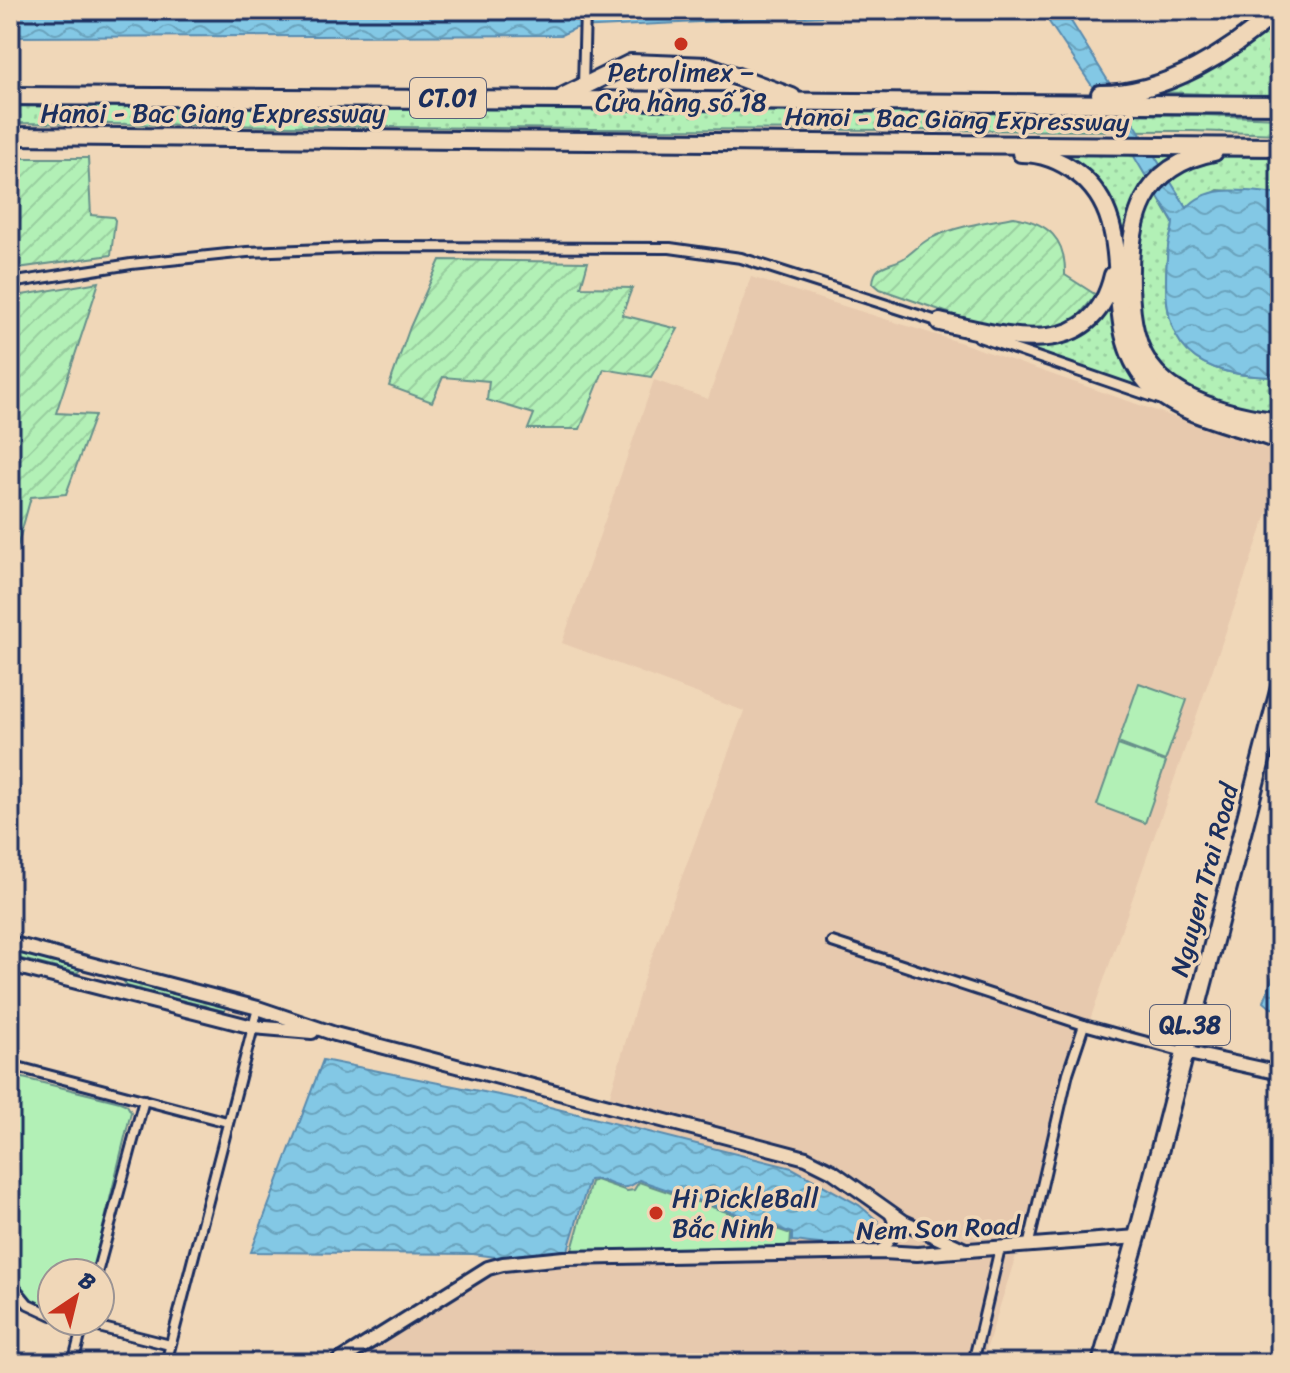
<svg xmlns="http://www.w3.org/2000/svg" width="1290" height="1373" viewBox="0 0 1290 1373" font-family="Sriracha,sans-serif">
  <defs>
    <pattern id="grass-dots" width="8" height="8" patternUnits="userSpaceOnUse" patternTransform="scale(2)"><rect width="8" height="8" fill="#b2f0b6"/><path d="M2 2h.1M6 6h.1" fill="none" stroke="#98ce9f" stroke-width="1.8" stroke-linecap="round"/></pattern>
    <pattern id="garden-furrows" width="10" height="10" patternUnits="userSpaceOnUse" patternTransform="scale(2)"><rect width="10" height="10" fill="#b2f0b6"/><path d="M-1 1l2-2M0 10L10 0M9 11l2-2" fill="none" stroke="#98ce9f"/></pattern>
    <pattern id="water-waves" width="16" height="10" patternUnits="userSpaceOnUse" patternTransform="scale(2)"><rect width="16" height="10" fill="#83c8e5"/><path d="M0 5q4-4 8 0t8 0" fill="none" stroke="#6aa3bd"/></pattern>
  </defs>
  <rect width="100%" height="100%" fill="#f0d7b8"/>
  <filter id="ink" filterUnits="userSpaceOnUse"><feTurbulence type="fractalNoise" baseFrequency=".0125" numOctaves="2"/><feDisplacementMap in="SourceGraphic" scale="16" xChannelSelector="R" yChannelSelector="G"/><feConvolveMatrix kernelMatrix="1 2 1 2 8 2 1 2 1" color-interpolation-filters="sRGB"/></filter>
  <g filter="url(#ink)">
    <polygon fill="#e7c9ae" points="751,277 962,343 1280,454 1280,477 1092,1014 982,1363 318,1363 489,1262 564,1253 645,975 744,711 562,643 654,380 708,399"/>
    <g fill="url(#grass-dots)" stroke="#66908a" stroke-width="2">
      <path d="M1280,19V97L1158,92C1202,74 1246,54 1280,19Z"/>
      <polygon points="10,106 1203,115 1280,118 1280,134 1193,131 590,129 10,123"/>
      <polygon points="1054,148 1199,149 1129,219 1123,251 1077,165"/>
      <polygon points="1218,156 1280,157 1280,194 1218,190 1187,209 1168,178 1180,170"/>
      <path d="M1156,194L1173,223C1173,231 1169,238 1168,247C1159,335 1178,374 1272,377L1280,394V415L1242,408L1201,397L1165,375L1147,350L1133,281L1143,217Z"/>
      <path d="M1111,300C1116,328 1119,358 1137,380V386L1023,349L1024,345L1050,343Z"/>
      <polygon points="10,950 76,968 80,970 77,973 10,956"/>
      <polygon points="127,980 223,1005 226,1008 224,1011 127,986 124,982"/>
    </g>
    <g fill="#b2f0b6" stroke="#66908a" stroke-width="2">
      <polygon points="1139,683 1187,700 1165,761 1118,743"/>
      <polygon points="1118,745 1166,762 1145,823 1097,805"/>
      <polygon points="15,1076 120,1102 127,1105 131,1112 92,1273 52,1273 52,1310 28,1298 10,1267 10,1081"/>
      <polygon points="596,1180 627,1191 634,1190 639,1182 791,1234 790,1249 572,1250 591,1182"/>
    </g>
    <g fill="url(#garden-furrows)" stroke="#66908a" stroke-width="2">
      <polygon points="10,158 88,158 91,215 113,217 115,220 111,255 10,269"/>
      <path d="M1014,217C1048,223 1066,238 1065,275L1096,295L1080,314L1064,324L1033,335L977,323L880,289L873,283C874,263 891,266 904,258C913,252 920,244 929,239C956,226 985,222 1014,217Z"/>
      <polygon points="440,260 588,262 581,287 632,288 622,315 678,329 651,377 604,369 580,429 528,429 534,414 487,400 489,381 443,377 432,402 389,386 410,327"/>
      <polygon points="99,282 56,413 95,415 66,494 31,497 10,573 10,297"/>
    </g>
    <g fill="url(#water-waves)" stroke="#598baf" stroke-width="2">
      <polygon points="10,10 867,10 849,15 576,28 561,35 10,37"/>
      <path d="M1041,10H1064L1187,208C1209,182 1250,192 1280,194V394L1271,377C1178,374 1159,335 1168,247C1169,238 1173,231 1173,222L1094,89Z"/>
      <polygon points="1280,954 1280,1009 1271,1008 1264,1002"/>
      <path d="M323,1060L514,1098L792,1168L859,1205L878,1221L879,1229C861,1254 819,1243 792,1241V1233L639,1180C620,1198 610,1176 589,1180L568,1250L496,1257L473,1254L251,1252Z"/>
    </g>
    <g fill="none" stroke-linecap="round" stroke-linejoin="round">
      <defs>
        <g id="street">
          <polyline points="583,86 585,10"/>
          <polyline points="10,283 131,264 247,252 377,247 670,248 741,258 940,322"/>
          <polyline points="979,337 1159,399"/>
          <polyline points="832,942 1084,1025 1184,1052"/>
          <polyline points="10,1065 227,1122"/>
          <polyline points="1028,1247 1068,1073 1084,1025"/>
          <path d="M878,1251C894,1241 898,1229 889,1213"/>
          <polyline points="97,1273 144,1100"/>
          <polyline points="10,1282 28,1304 52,1315"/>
          <polyline points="75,1321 170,1345"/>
          <polyline points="73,1363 84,1321"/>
          <polyline points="166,1363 258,1008"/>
          <polyline points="973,1363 1000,1248"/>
        </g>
        <g id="secondary">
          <polyline points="10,943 258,1008 335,1034 806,1158 832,1171 904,1222 965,1250"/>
          <polyline points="10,965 253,1027 312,1032"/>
          <polyline points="1184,1052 1280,1073"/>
          <polyline points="336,1363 488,1268 503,1264 564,1258 883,1252 917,1254 1137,1237"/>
        </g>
        <g id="highway">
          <path d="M1100,94C1166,94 1231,52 1278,10"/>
          <polyline points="10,96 1280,105"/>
          <polyline points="564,96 631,63 708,66 792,97"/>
          <polyline points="10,136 1280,147"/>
          <path d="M1214,152C1141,166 1128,221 1130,287C1131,317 1135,350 1156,373C1185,405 1239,417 1280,422"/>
          <path d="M1021,153C1042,153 1060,160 1077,173C1145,224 1094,321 1147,382C1177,416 1238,425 1280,441"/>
          <path d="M940,322C1003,336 1092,365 1113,275"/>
          <polyline points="1101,1363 1137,1237 1280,687"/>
        </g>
      </defs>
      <use href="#street" stroke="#1b2f5e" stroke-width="14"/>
      <use href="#secondary" stroke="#1b2f5e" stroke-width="18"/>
      <use href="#highway" stroke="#1b2f5e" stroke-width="22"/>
      <use href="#street" stroke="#f0d7b8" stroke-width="8"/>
      <use href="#secondary" stroke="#f0d7b8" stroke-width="12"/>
      <use href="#highway" stroke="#f0d7b8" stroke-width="16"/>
    </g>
  </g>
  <g fill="#c8321e" stroke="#f0d7b8" stroke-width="3">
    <circle cx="681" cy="44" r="8"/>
    <circle cx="656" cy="1213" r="8"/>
  </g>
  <g text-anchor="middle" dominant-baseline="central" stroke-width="7" stroke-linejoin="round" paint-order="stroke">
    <g fill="#f0d7b8" stroke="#5b6179" stroke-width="2">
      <rect x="410" y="78" width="76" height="40" rx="6"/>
      <rect x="1150" y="1005" width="80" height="40" rx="6"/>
    </g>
    <g font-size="24" font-weight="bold" fill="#1b2f5e">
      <text x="448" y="98">CT.01</text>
      <text x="1190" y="1025">QL.38</text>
    </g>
    <g font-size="26" fill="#1b2f5e" stroke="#f0d7b8">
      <text x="681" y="72">Petrolimex –<tspan x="681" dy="30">Cửa hàng số 18</tspan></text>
      <text x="672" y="1198" text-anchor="start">Hi PickleBall<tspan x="672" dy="30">Bắc Ninh</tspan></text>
    </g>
    <g font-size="26" fill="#1b2f5e" stroke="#f0d7b8">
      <text x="213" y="113">Hanoi - Bac Giang Expressway</text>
      <text transform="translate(957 119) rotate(1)">Hanoi - Bac Giang Expressway</text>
      <text transform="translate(1204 880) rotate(-75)">Nguyen Trai Road</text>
      <text transform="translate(938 1228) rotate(-2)">Nem Son Road</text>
    </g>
  </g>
  <rect width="1290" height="1373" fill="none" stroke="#f0d7b8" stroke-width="40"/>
  <rect x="20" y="20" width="1250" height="1333" fill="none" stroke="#1b2f5e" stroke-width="3" filter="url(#ink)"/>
  <g transform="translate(76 1297) rotate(35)"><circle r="38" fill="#f0d7b8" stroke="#9b9494" stroke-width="2"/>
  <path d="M0-6L14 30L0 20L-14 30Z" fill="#c8321e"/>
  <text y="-12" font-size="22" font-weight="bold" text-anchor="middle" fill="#1b2f5e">B</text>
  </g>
</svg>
